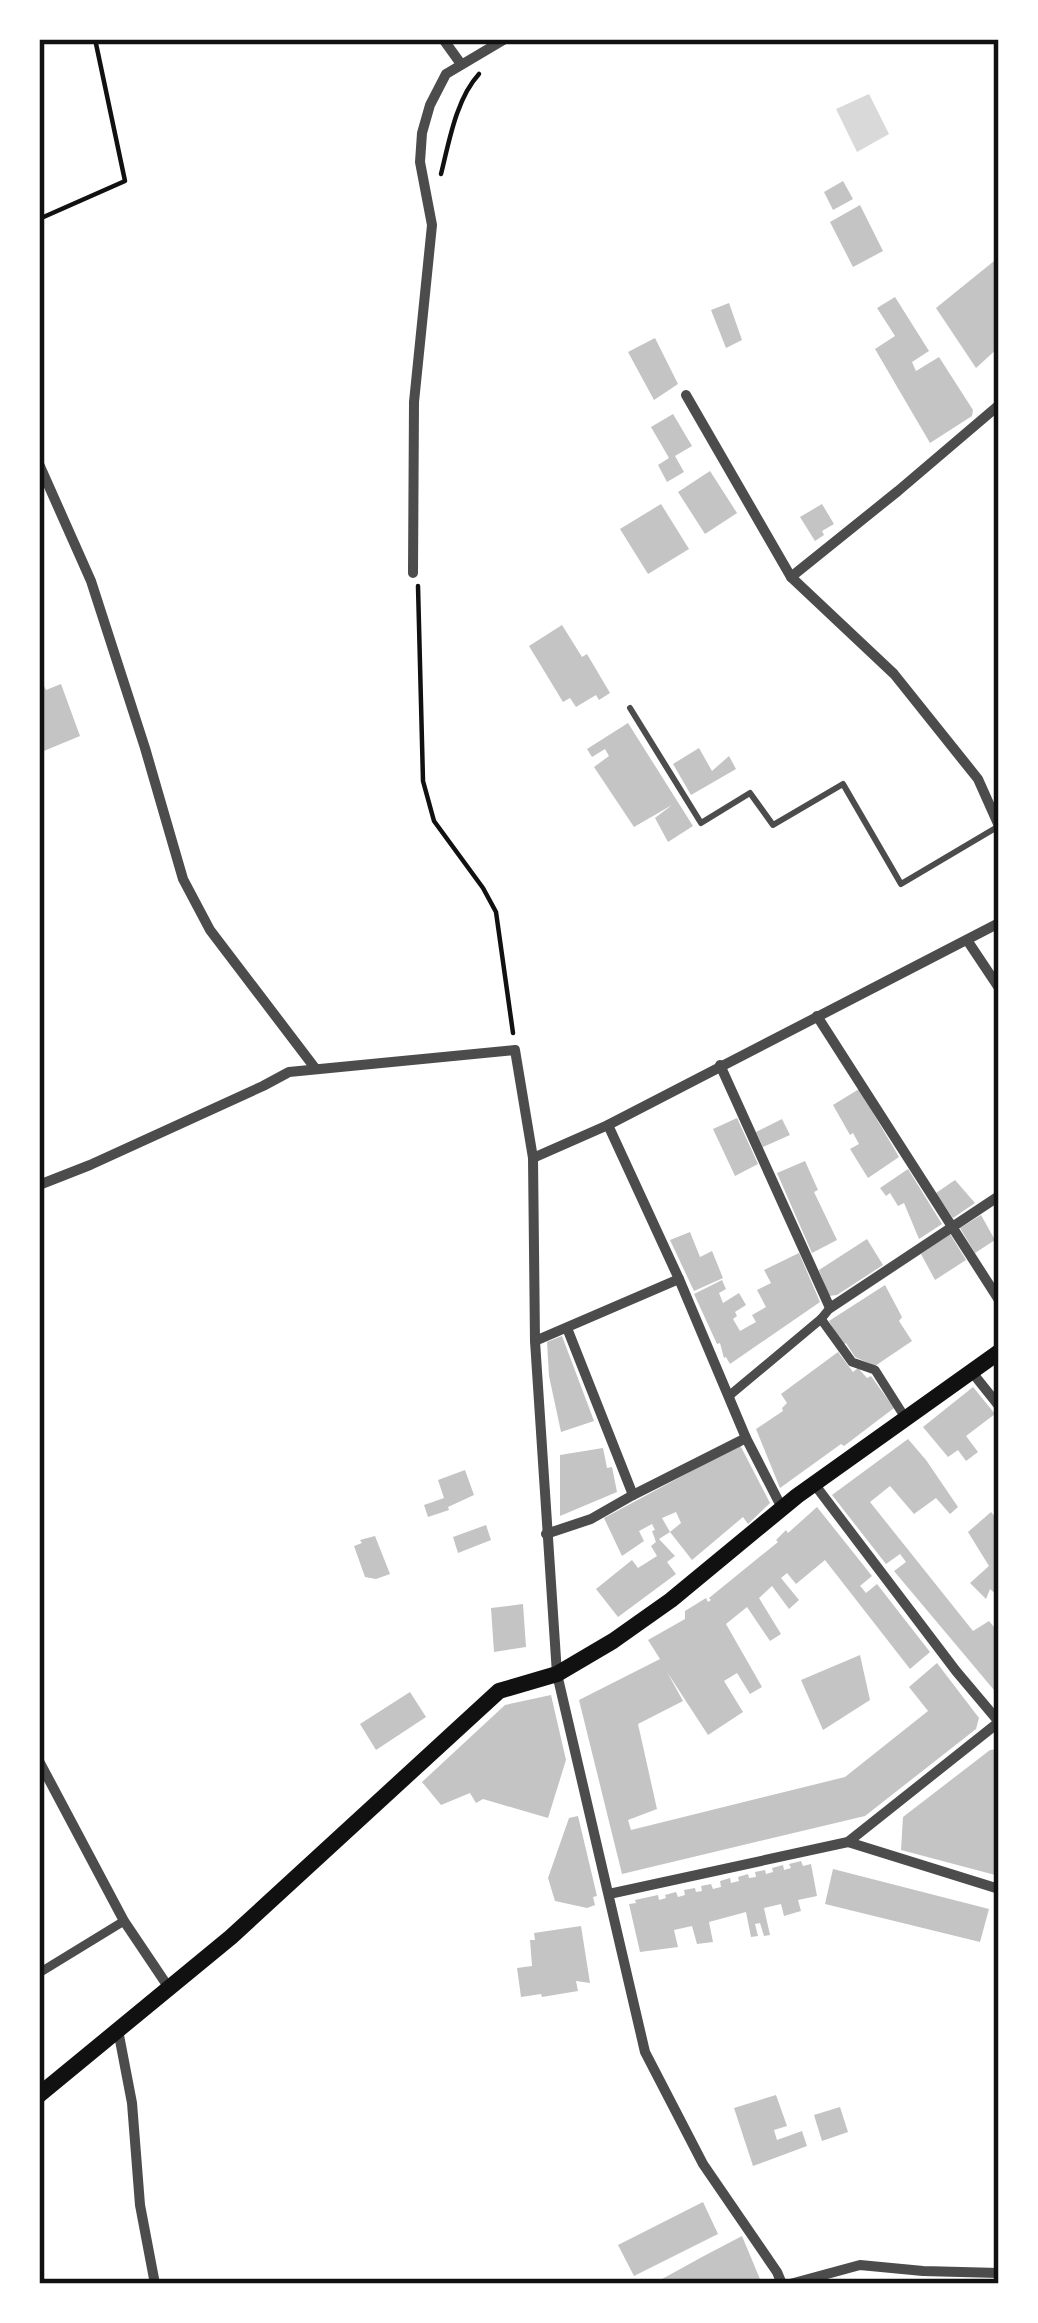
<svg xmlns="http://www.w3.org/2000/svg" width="1038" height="2323" viewBox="0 0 1038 2323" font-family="'Space Grotesk',sans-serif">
  <rect width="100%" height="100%" fill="#fff"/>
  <polygon fill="#d9d9d9" points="869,94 889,134 857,152 836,109"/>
  <g fill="#c4c4c4">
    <polygon points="843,181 853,199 833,210 824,192"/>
    <polygon points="860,205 883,251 853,267 830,222"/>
    <polygon points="999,257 999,347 976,368 936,308"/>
    <polygon points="895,297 929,351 912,362 916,371 939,357 973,410 972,416 930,443 875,349 895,336 877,308"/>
    <polygon points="729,303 742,340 726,348 711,310"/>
    <polygon points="655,338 678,384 654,400 628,352"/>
    <polygon points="673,414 692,446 675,456 684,472 667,482 658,465 669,458 651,427"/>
    <polygon points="710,471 737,513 705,534 678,492"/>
    <polygon points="661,504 689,549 648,574 620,529"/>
    <polygon points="822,504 834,524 822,531 824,535 815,541 800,517"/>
    <polygon points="562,625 582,657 587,654 610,693 599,700 596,695 576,707 570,698 563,702 529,646"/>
    <polygon points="61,684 80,736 39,753 39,688 44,686 46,690"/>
    <polygon points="628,723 693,826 668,842 655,818 672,805 634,827 594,767 609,756 605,749 592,757 587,749"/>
    <polygon points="699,748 712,771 729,756 736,769 691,795 673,764"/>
    <polygon points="859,1089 899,1157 868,1178 850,1149 859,1144 853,1133 850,1135 833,1105"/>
    <polygon points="737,1118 758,1164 735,1176 713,1129"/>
    <polygon points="782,1119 790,1135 763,1147 756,1132"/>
    <polygon points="805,1161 818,1190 814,1192 837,1240 812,1253 777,1173"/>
    <polygon points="908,1169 942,1224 919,1239 904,1203 898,1206 890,1193 886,1196 880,1188"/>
    <polygon points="955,1180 975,1203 953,1218 936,1193"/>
    <polygon points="981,1215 995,1240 975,1253 960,1228"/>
    <polygon points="690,1232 700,1257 712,1251 723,1278 694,1291 670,1240"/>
    <polygon points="950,1234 966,1260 935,1280 921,1254"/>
    <polygon points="867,1239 883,1265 837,1295 829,1296 819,1270"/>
    <polygon points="799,1253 820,1302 730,1364 726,1357 724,1358 720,1343 717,1344 694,1294 722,1280 726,1289 719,1293 723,1303 739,1293 746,1305 735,1312 737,1316 733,1319 740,1331 756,1322 752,1315 766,1307 757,1290 771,1283 764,1270"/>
    <polygon points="885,1285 902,1317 899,1321 912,1341 875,1366 855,1357 846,1343 843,1345 829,1321"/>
    <polygon points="562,1336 594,1421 561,1432 549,1376 547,1342"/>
    <polygon points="838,1352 853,1372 858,1368 867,1378 871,1376 894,1408 844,1446 841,1444 780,1488 756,1429 783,1411 782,1408 787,1403 781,1394"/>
    <polygon points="973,1387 995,1414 966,1436 978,1452 966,1461 958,1450 948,1457 923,1427"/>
    <polygon points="908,1439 926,1460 958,1507 950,1514 936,1498 914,1514 890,1486 870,1502 973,1631 989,1621 999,1633 999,1696 894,1571 906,1562 900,1554 886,1564 832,1495"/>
    <polygon points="740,1445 770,1503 748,1524 743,1517 692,1560 670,1532 681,1523 676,1512 662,1518 670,1532 659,1539 675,1556 667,1562 676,1574 618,1617 596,1589 632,1560 638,1568 657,1556 651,1546 656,1542 652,1531 655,1530 652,1524 639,1531 644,1541 622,1556 604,1518"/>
    <polygon points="603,1448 607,1468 612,1467 617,1492 560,1516 560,1455"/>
    <polygon points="465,1470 474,1495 448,1507 449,1510 428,1517 424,1505 444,1498 438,1480"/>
    <polygon points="817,1507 872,1576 860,1586 862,1588 866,1593 877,1584 930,1652 910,1669 825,1560 796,1584 787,1573 781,1578 799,1600 789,1609 772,1586 759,1598 781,1634 770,1641 747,1607 726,1624 762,1687 750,1694 737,1673 724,1681 743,1712 708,1735 667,1672 683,1701 638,1724 657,1809 628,1820 631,1830 845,1777 928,1711 909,1687 937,1663 979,1718 976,1729 865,1816 622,1874 579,1700 660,1659 648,1640 685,1619 685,1611 706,1598 708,1602 711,1600 709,1598 778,1542 776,1540 786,1530 788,1533"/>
    <polygon points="991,1512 999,1522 999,1597 990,1589 986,1599 970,1583 989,1566 968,1532"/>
    <polygon points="486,1525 491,1540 458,1553 453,1537"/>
    <polygon points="375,1536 390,1574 376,1579 365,1577 354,1546 362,1543 360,1540"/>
    <polygon points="523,1604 526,1647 494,1652 491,1608"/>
    <polygon points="860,1655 870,1700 823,1730 801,1680"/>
    <polygon points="410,1692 426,1717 376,1750 360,1724"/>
    <polygon points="551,1695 566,1760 548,1818 483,1799 476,1803 470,1793 441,1805 422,1782 505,1705"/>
    <polygon points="999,1749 999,1876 901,1850 903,1817 990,1750"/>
    <polygon points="578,1816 597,1896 593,1897 595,1905 587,1908 555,1901 548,1878 569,1818"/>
    <polygon points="801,1861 803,1866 811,1864 817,1896 798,1900 801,1911 784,1916 781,1904 764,1908 770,1935 764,1936 760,1923 755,1924 758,1936 751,1937 746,1912 709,1922 713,1942 697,1944 692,1926 674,1930 678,1947 640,1952 629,1904 636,1903 635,1900 658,1895 659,1900 666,1898 665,1895 676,1892 678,1897 685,1895 684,1890 695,1888 696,1892 702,1891 701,1886 711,1884 713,1889 721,1887 720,1881 730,1878 731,1883 739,1881 738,1877 748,1874 749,1878 756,1877 755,1872 765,1870 766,1874 773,1872 772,1868 783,1865 784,1870 791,1868 789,1864"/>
    <polygon points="833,1869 989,1909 980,1942 825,1904"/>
    <polygon points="581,1926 590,1983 576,1981 578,1991 542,1997 541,1994 521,1997 517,1968 532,1966 530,1940 535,1940 534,1933"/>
    <polygon points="776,2095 787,2126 774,2130 777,2140 802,2131 807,2146 753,2166 734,2108"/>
    <polygon points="840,2107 848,2132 822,2141 814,2115"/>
    <polygon points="703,2202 718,2234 634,2276 618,2245"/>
    <polygon points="742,2236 762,2284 653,2284 702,2257"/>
  </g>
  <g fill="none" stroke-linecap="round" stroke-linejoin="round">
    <g stroke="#111" stroke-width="4.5">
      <path d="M441,174C449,142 456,99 479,74"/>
      <polyline points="39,219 125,181 95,39"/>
      <polyline points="418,586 423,781 434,821 483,888 496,912 513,1033"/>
    </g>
    <polyline stroke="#4c4c4c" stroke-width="6" points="630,708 701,823 750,793 773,825 843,784 901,884 999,826"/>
    <g stroke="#4c4c4c" stroke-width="9">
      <polyline points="821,1319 852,1362 875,1370 906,1419"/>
      <polyline points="730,1395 821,1319 830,1308"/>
      <polyline points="39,1973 124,1921"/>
    </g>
    <g stroke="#4c4c4c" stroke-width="10">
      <polyline points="443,39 461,64"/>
      <polyline points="686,395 791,577 894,674 978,779 999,826"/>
      <polyline points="39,464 91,581 145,748 183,879 210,930 315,1068"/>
      <polyline points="413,573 414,402 432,225 420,162 422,133 430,105 446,74 505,39"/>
      <polyline points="791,577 898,491 999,405"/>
      <polyline points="967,940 999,988"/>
      <polyline points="817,1016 999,1300"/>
      <polyline points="720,1065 830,1308 999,1196"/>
      <polyline points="608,1125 679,1279 746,1438 782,1508"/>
      <polyline points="533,1158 608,1125 999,923"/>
      <polyline points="39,1185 90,1165 263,1086 289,1072 515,1050 533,1158 535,1341 557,1674 645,2052 703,2164 777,2272 782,2284"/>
      <polyline points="567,1328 633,1495"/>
      <polyline points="535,1341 679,1279"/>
      <polyline points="971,1371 999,1406"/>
      <polyline points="815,1485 956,1671 999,1722"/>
      <polyline points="546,1534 591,1519 633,1495 746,1438"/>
      <polyline points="39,1761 124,1921 169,1988"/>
      <polyline points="848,1842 999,1889"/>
      <polyline points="609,1894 848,1842 999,1722"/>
      <polyline points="118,2030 132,2103 140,2205 155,2284"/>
      <polyline points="790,2284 860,2265 923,2271 999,2273"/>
    </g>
    <polyline stroke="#111" stroke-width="16" points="39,2095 231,1937 499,1691 557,1674 613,1641 671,1600 797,1496 999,1352"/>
  </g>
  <rect width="1038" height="2323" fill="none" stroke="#ffffff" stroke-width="84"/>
  <rect x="42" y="42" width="954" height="2239" fill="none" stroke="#111" stroke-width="4.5"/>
</svg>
